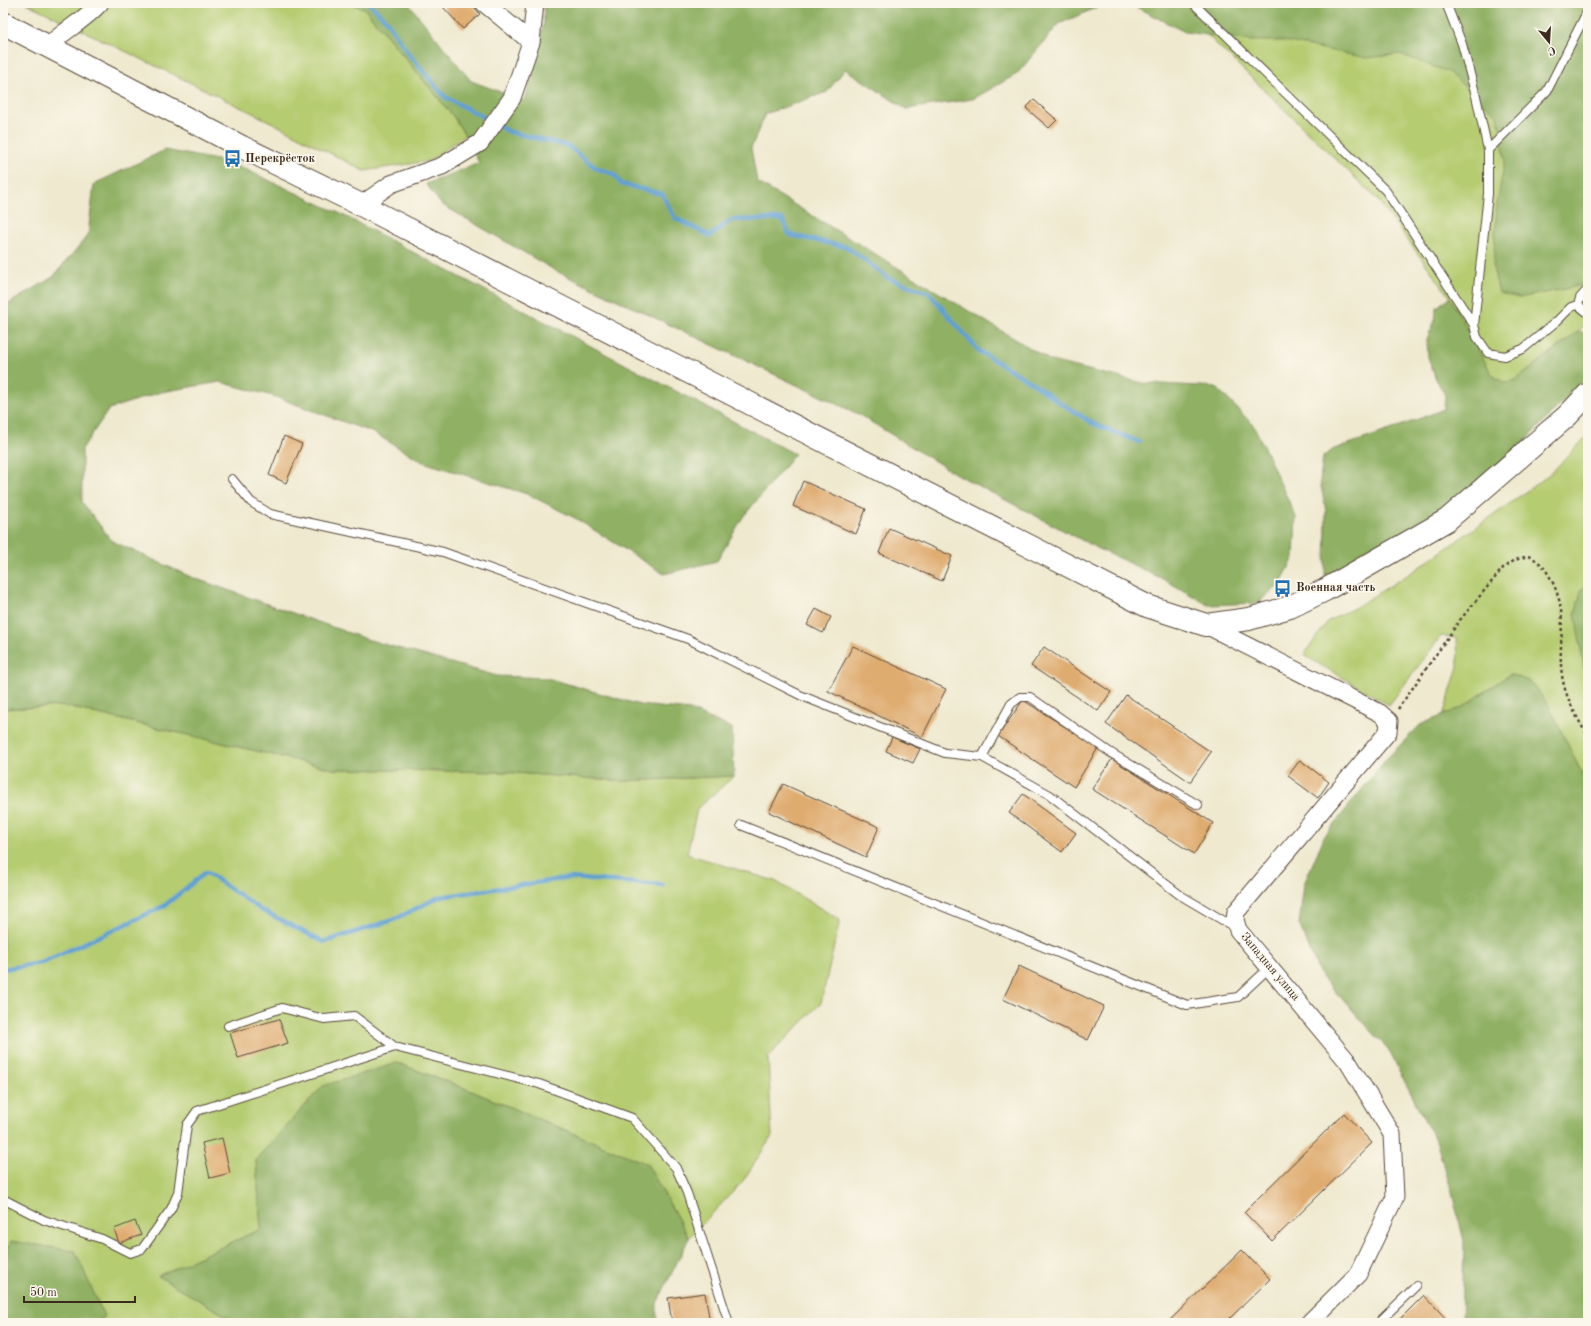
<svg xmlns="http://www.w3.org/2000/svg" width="1591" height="1326" viewBox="0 0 1591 1326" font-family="'Old Standard TT',serif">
  <rect width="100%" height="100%" fill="#fbf7ec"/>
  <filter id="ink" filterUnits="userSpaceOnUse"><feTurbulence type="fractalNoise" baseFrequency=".025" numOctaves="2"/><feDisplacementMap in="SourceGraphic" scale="8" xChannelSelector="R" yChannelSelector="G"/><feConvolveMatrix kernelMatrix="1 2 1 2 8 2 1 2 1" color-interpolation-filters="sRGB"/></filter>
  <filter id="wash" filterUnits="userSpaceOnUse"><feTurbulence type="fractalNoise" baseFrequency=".012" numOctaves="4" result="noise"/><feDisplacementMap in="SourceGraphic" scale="16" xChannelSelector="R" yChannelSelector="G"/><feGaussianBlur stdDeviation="0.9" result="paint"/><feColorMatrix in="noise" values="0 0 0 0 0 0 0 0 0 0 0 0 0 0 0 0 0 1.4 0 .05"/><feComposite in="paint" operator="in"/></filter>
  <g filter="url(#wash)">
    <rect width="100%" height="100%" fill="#efe9cf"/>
    <g fill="#b5cc71" stroke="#787b48">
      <polygon points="26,3 346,3 364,8 453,116 465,135 429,161 364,171 271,122"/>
      <polygon points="1174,3 1588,3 1588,321 1579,331 1516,380 1504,383 1492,375 1450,297 1377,199"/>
      <polygon points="1588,435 1588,582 1581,591 1586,680 1588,683 1588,786 1549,706 1510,674 1463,707 1443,716 1458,667 1457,638 1441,636 1389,705 1304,655 1328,621 1356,607 1409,574 1501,510 1552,472"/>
      <polygon points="64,706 333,769 502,772 624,781 734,776 697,809 687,854 775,881 840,920 821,1003 768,1057 772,1136 743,1181 689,1238 647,1164 464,1088 397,1063 256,1159 261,1229 158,1276 238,1323 100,1323 104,1316 3,1263 3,709"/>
    </g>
    <g fill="#90b063" stroke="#666d40">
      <polygon points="346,3 408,3 471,81 525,101 544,23 544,3 1107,3 1059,24 1017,74 973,99 906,109 845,69 827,92 765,114 751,148 757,182 1051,361 1143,383 1216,387 1254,426 1296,517 1294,558 1279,586 1257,603 1208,605 1165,580 1095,547 956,474 858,414 556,271 441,204 426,184 479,163 465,135 453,116 364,8"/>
      <polygon points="1128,3 1588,3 1588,283 1565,289 1519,298 1499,293 1493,268 1497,203 1505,160 1498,116 1448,72 1400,54 1367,58 1284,41 1252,41 1185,32"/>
      <polygon points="165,150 232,163 339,213 795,454 743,517 717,561 664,574 575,518 527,494 423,462 374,433 273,396 220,382 161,392 109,409 82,449 82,502 112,541 191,577 366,639 497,676 547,678 640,705 690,710 732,728 734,776 624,781 502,772 333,769 64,706 3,709 3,307 53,277 88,235 94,184"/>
      <polygon points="1450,297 1492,375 1504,383 1516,380 1579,331 1588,334 1588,376 1521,445 1473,485 1434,516 1325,576 1326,511 1320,481 1323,457 1334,449 1390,430 1444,409 1445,395 1436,379 1428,357 1427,339 1435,320 1437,307"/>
      <polygon points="1588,582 1588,683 1586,680 1575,614 1581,591"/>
      <polygon points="1510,674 1531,682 1549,706 1588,786 1588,1323 1462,1323 1464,1241 1452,1192 1437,1144 1388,1049 1320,975 1299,924 1304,884 1324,837 1387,758 1420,725 1463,707"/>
      <polygon points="397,1063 464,1088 647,1164 689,1238 657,1303 657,1323 238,1323 158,1276 261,1229 256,1159 323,1086"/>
      <polygon points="11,1241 75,1251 104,1316 100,1323 3,1323 3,1263"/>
    </g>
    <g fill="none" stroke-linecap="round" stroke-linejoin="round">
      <g stroke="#61a0d3" stroke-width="4.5">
        <polyline points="369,3 386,20 408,53 445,97 491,121"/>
        <polyline points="497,125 510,132 568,146 596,168 614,174 621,184 662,194 675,218 710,236 731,220 782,219 790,235 847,247 888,278 929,293 979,351 1031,382 1059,402 1094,424 1139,442"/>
        <polyline points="3,969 41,963 124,925 164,906 206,872 261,910 324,942 393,920 439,897 569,878 663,885"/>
      </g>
    </g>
    <g id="blocks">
      <g fill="#dfac6f">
        <polygon points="448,3 470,3 480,14 463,29 443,7"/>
        <polygon points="1034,100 1057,120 1049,128 1026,108"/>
        <polygon points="284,436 302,444 286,483 269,475"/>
        <polygon points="803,481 866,509 856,534 793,506"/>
        <polygon points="889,528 952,556 942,581 879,553"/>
        <polygon points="816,609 831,617 823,633 807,625"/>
        <polygon points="853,646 946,689 922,737 828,691"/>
        <polygon points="1044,647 1111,692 1098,711 1031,666"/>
        <polygon points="1126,695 1211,752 1190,782 1106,724"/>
        <polygon points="1023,700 1098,748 1074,787 998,736"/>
        <polygon points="892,737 920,749 913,763 886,751"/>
        <polygon points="1112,759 1213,823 1194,854 1092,789"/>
        <polygon points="1300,760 1329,782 1318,798 1288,776"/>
        <polygon points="783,784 879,827 866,857 769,812"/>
        <polygon points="1023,794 1076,833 1062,852 1009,813"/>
        <polygon points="1019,966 1104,1006 1088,1040 1003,999"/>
        <polygon points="279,1019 288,1043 238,1058 230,1033"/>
        <polygon points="1344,1113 1372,1143 1272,1241 1244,1212"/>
        <polygon points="222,1138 230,1173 210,1178 202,1143"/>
        <polygon points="135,1221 141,1235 119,1243 114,1229"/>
        <polygon points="1242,1250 1270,1279 1225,1323 1167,1323"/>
        <polygon points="705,1293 710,1323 672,1323 668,1298"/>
        <polygon points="1424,1295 1450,1323 1396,1323"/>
      </g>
    </g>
  </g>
  <g filter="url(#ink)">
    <use href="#blocks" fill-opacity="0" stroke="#564739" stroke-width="1"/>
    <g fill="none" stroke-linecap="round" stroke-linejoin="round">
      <defs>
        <g id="lane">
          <polyline points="1193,3 1386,191 1474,325"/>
          <polyline points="1446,3 1462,44 1476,96 1488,150 1488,194 1474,325 1477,337 1488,353 1505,356 1523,349 1557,321 1571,307 1578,305"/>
          <polyline points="1488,150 1547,91 1588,10"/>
          <polyline points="1588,289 1580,298 1578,305 1588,313"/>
          <polyline points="232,479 251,502 270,514 443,552 688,639 802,696 945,753 982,757 1050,795 1180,895 1236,928"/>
          <polyline points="982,757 1011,704 1020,697 1030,697 1111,753 1198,805"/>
          <polyline points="741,825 1187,1005 1238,997 1270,967"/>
          <polyline points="228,1026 282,1008 324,1019 354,1016 395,1047"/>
          <polyline points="3,1199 44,1220 102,1239 130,1253 142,1249 171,1209 178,1193 187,1125 197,1111 395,1047 539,1084 632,1118 676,1168 687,1193 729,1323"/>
          <polyline points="1378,1323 1416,1286"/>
        </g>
        <g id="street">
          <polyline points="484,3 531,42"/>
          <path d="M49,45C65,30 85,20 100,3"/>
          <polyline points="361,205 391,184 442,166 480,143 512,98 531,42 535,3"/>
          <polyline points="1206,625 1380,713 1389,721 1388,732 1236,912 1235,920 1238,930 1348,1062 1392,1134 1395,1197 1358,1274 1309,1323"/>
        </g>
        <polyline id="secondary" points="3,23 242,147 361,205 1147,606 1206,625 1249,619 1290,607 1325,590 1447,520 1567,416 1588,394"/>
      </defs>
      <use href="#lane" stroke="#564739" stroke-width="10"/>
      <use href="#street" stroke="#564739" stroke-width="19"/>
      <use href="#secondary" stroke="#564739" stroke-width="24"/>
      <path stroke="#564739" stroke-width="2.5" stroke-dasharray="3 3" stroke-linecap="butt" d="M1398,709L1460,620L1503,568L1515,560L1528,556C1540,561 1545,568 1551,579C1570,615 1557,640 1562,675C1565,698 1577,717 1588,737"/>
      <use href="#lane" stroke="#fff" stroke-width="8"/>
      <use href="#street" stroke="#fff" stroke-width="17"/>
      <use href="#secondary" stroke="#fff" stroke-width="22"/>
    </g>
  </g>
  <defs>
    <symbol id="bus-bare" viewBox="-9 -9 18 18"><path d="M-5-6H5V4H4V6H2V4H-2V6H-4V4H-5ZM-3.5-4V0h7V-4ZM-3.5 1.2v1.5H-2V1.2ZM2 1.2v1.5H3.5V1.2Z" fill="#1f6fb2" stroke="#fbf7ec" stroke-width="2.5" paint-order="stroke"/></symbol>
  </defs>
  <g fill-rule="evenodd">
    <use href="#bus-bare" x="220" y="146" width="25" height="25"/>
    <use href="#bus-bare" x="1270" y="576" width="25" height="25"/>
  </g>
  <g text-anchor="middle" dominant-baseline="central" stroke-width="3.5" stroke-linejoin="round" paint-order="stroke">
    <g font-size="12" font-weight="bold" fill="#3b2a1e" stroke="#fbf7ec" text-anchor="start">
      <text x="245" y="159">Перекрёсток</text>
      <text x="1296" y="588">Военная часть</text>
    </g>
    <g font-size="12" fill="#3b2a1e" stroke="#fbf7ec">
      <text transform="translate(1270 967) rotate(50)">Западная улица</text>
    </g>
  </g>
  <rect width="1591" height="1326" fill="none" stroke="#fbf7ec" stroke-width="16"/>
  <g transform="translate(1549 42) rotate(162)" stroke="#fbf7ec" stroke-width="3" paint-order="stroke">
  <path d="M0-3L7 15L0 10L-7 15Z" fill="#3b2a1e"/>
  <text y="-6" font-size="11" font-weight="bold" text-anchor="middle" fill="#3b2a1e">С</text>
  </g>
  <path d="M24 1296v6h111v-6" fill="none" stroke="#3b2a1e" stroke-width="2"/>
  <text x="30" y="1296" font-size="12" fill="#3b2a1e" stroke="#fbf7ec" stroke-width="3" paint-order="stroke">50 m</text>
</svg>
